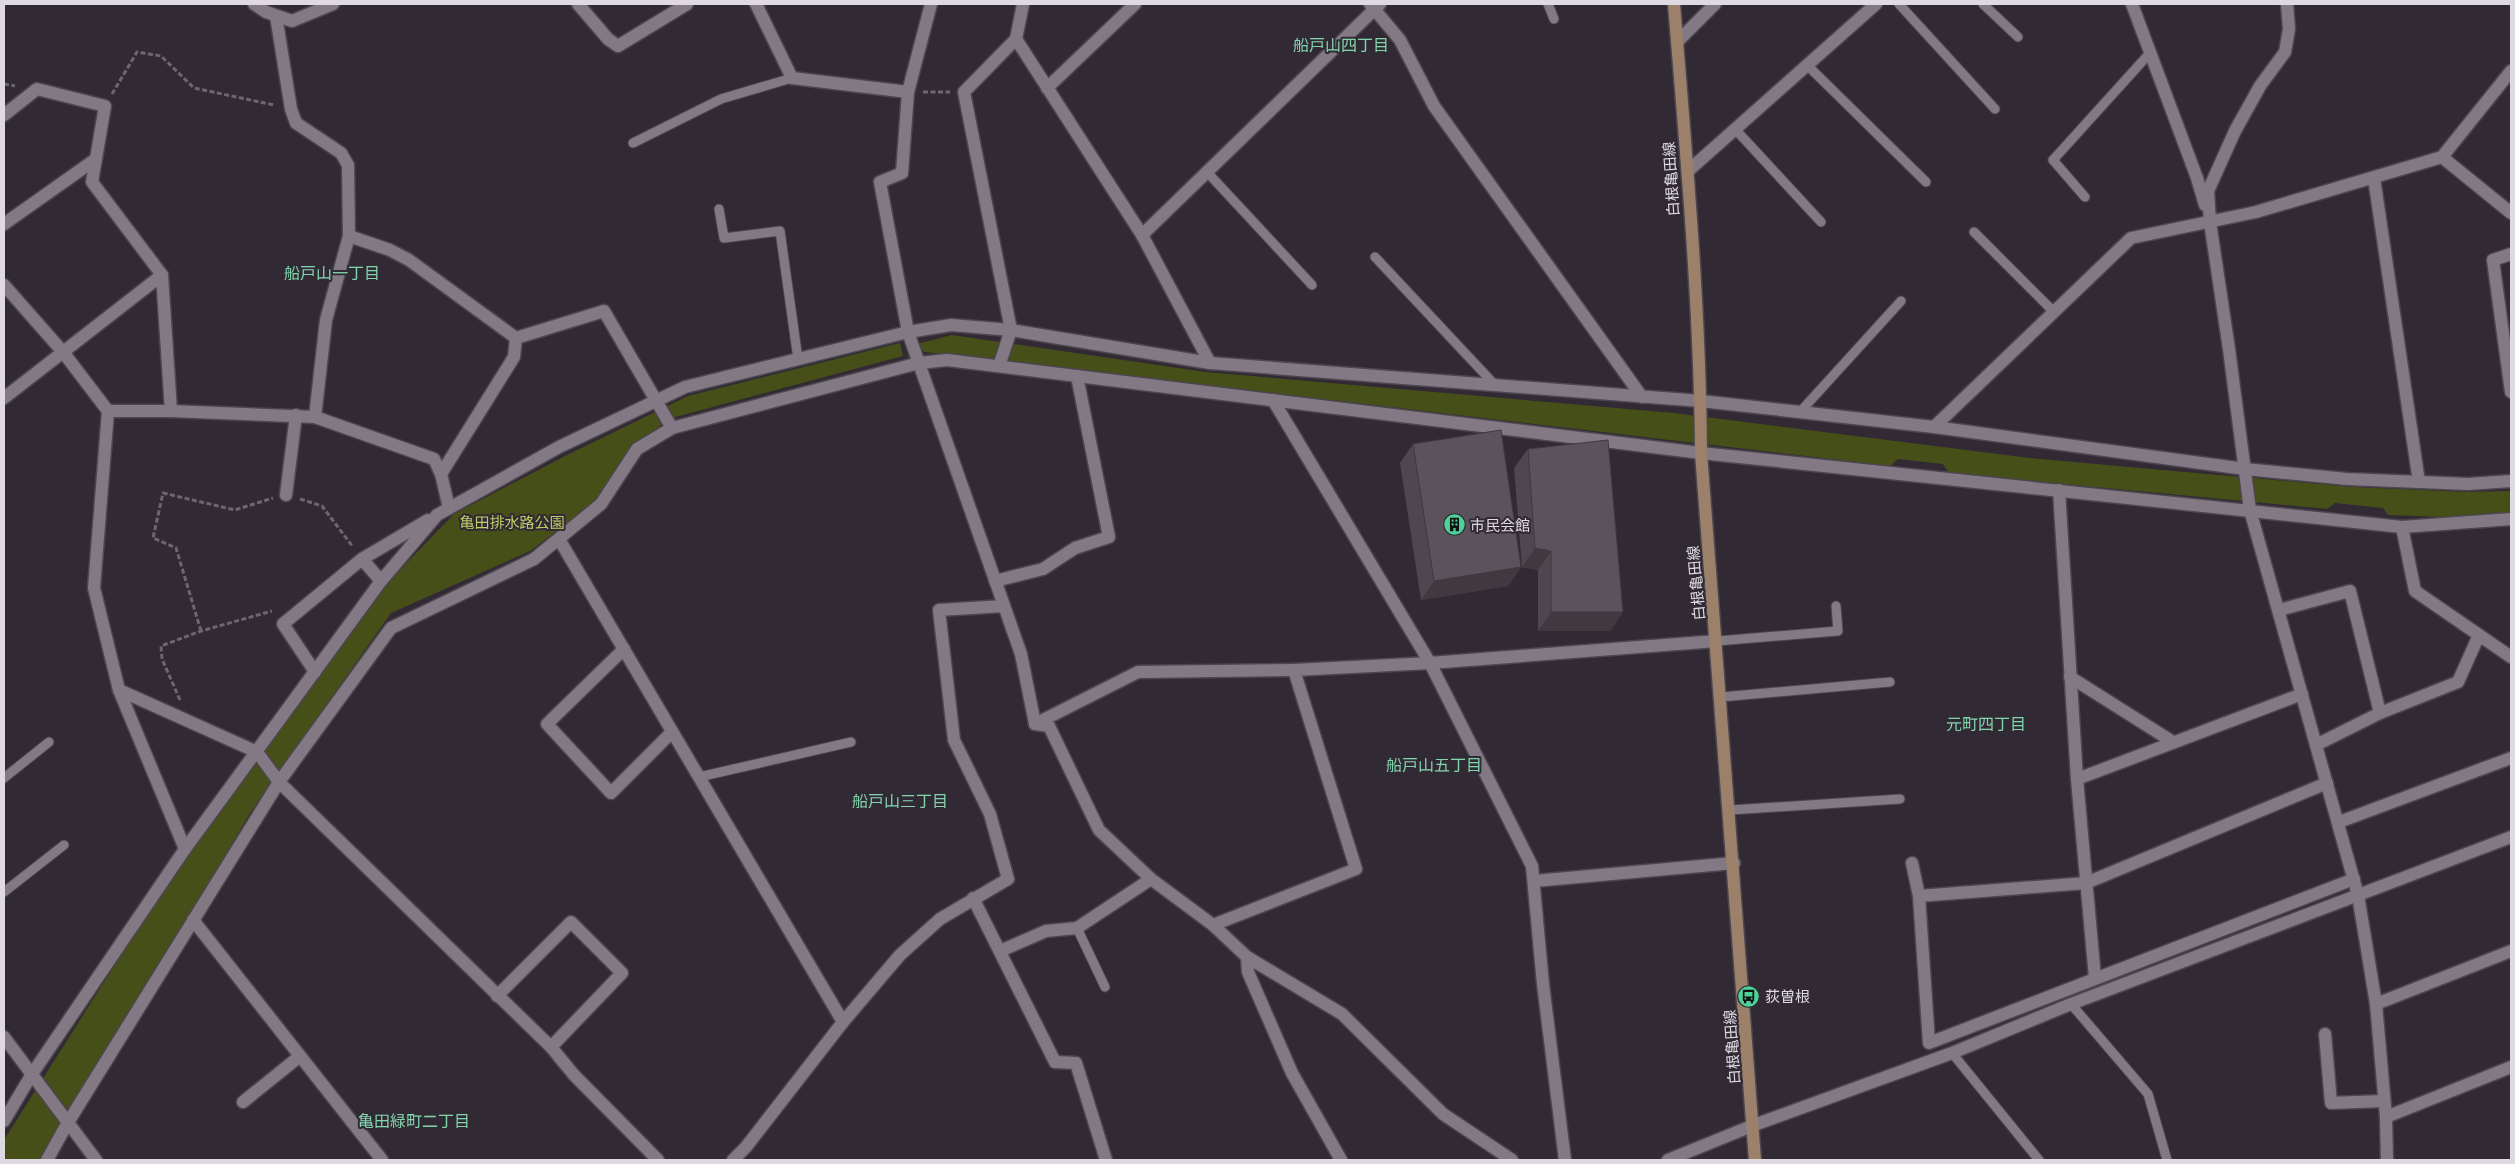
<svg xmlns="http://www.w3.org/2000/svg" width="2515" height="1164" viewBox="0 0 2515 1164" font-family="Ubuntu,'Noto Sans JP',sans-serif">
  <rect width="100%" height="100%" fill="#312a34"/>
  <g fill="#474f19">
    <polygon points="952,335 1205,372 1674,413 2030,458 2353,487 2464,492 2511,491 2511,513 2443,517 2388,515 2383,508 2335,503 2327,509 1949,473 1943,464 1898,459 1890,466 925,352 913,345"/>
    <polygon points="900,343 903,356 668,419 634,447 594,503 530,551 391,613 250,813 46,1160 4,1160 4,1140 187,851 391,579 454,514 567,455 688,396"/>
  </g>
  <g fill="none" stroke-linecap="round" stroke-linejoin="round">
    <defs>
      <g id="service">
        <polyline points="1548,4 1554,19"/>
        <polyline points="1899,4 1995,109"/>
        <polyline points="1983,4 2018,37"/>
        <polyline points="1807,65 1926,182"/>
        <polyline points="1735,129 1821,222"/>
        <polyline points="633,143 721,99 792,78"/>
        <polyline points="1207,172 1312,285"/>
        <polyline points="2085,197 2053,160 2149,54"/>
        <polyline points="719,209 724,238 780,231 798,359"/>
        <polyline points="1974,232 2054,312"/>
        <polyline points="1375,257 1495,385"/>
        <polyline points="1800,412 1901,301"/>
        <polyline points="1717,641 1838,631 1836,606"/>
        <polyline points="1721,697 1890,682"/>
        <polyline points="699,777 851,742"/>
        <polyline points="4,778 49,742"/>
        <polyline points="1730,810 1900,799"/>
        <polyline points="4,892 64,845"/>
        <polyline points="1077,928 1105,987"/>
        <polyline points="2071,1004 2148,1094 2167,1160"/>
        <polyline points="1952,1053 2039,1160"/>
      </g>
      <g id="minor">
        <polyline points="254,4 266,12 292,21 333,4"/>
        <polyline points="578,4 608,39 618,46 687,4"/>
        <polyline points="756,4 792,78 908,92"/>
        <polyline points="931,4 908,92 902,173 880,182 908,332 1021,654 1035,724 1049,726 1099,830 1151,879 1213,925 1247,957 1342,1014 1443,1114 1512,1160"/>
        <polyline points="1370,4 1400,40 1434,106 1642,397"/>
        <polyline points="2132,4 2197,178 2205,205"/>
        <polyline points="2287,4 2289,29 2285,52 2260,86 2235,131 2208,191 2210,222 2229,349 2250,510 2358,895 2376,1004 2386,1117 2387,1160"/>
        <polyline points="276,16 291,109 296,123 341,153 348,165 349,236 326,320 315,417"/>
        <polyline points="1016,39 1142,235 1210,363"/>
        <polyline points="1677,42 1715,4"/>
        <polyline points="1047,88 1135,4"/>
        <polyline points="4,115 37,89 105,106 92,182 162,275 171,411 108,411"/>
        <polyline points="2442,157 2511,213"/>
        <polyline points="1688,171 1876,4"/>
        <polyline points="2374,178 2419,482"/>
        <polyline points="4,224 96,159"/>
        <polyline points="1142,235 1380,4"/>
        <polyline points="349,236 390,250 409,260 516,338"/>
        <polyline points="2511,254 2493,260 2511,392"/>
        <polyline points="4,285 63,352 108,411 94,588 119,690 185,849"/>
        <polyline points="999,366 1011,330 964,92 1016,39 1023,4"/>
        <polyline points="4,398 162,275"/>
        <polyline points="1273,400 1430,663 1532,866 1543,984 1565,1160"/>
        <polyline points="171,411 315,417 434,459 441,474"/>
        <polyline points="1934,427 2131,238 2256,212 2442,157 2511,71"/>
        <polyline points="2059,490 2077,779 2095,978"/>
        <polyline points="286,495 296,415"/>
        <polyline points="449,508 441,474 514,357 516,338 604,311 672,428"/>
        <polyline points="2402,527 2415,591 2511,657"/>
        <polyline points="559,539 843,1022"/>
        <polyline points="381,581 362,559 428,520"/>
        <polyline points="995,581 1043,569 1075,548 1109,537 1077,376"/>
        <polyline points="2279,610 2350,591 2380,713"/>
        <polyline points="624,649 547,724 611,793 672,732"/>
        <polyline points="315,672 283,624 362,559"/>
        <polyline points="2070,677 2173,742"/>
        <polyline points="119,690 257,752 279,782 551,1047 574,1075 658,1160"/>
        <polyline points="1035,724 1138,672 1294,670"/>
        <polyline points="2316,745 2380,713 2458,682 2479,635"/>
        <polyline points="2077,779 2302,694"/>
        <polyline points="2339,822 2511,758"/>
        <polyline points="1912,863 1919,896 1929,1043 2354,879"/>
        <polyline points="1534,881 1734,863"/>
        <polyline points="1919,896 2086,883 2327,783"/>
        <polyline points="973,898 1055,1062 1076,1063 1106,1160"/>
        <polyline points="193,920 382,1160"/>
        <polyline points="1213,925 1356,869 1294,670 1430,663 1717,641"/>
        <polyline points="1000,951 1046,931 1077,928 1151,879"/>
        <polyline points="1247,957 1248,972 1292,1073 1341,1160"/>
        <polyline points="497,996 571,922 622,973 551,1047"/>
        <polyline points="2376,1004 2511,951"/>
        <polyline points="2325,1034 2331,1103 2383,1101"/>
        <polyline points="4,1037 96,1160"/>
        <polyline points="243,1102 300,1056"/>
        <polyline points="2386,1117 2511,1067"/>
        <polyline points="4,1121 32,1074 185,849 381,581 437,515 559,447 685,387 908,332 951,325 1011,330 1210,363 1701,401 1934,427 2245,469 2347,479 2468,484 2511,481"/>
        <polyline points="47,1160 67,1124 279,782 391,628 534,559 601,504 637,449 672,428 919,363 947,360 1701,453 2402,527 2511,519"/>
        <polyline points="733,1160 746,1147 843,1022 900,955 940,919 1008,879 990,814 954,740 939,610 1004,606"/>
        <polyline points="1668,1160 1754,1125 1952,1053 2071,1004 2511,837"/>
      </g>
      <path id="secondary" d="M1674,4C1686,153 1700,303 1701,453L1755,1160"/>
    </defs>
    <use href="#service" stroke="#4c464e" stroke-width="11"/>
    <use href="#minor" stroke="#4c464e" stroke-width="15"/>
    <use href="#secondary" stroke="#4c464e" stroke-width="15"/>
    <g stroke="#6c666f" stroke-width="3" stroke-dasharray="5 2.5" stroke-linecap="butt">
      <polyline points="4,84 15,86"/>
      <polyline points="923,92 950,92"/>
      <polyline points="112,94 137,52 161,56 194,88 274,105"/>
      <polyline points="300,499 322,506 353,547"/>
      <polyline points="201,631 176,548 153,538 163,493 235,510 273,498"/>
      <polyline points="180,700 162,659 161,646 201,631 272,611"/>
    </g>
    <use href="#service" stroke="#827985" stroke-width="9"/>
    <use href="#minor" stroke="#827985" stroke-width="12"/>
    <use href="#secondary" stroke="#9c8069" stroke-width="12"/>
  </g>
  <g fill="#4f474f">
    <polygon points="1413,444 1521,567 1508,586 1421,600 1400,463"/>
    <polygon points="1528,449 1623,612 1610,631 1538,631 1538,570 1522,567 1514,468"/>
  </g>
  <g fill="#403940">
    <polygon points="1535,548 1551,551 1538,570 1522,567"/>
    <polygon points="1521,567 1508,586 1421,600 1434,581"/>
    <polygon points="1551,612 1623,612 1610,631 1538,631"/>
  </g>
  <g fill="#5c525c" stroke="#403940">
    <polygon points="1501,430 1521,567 1434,581 1413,444"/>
    <polygon points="1608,440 1623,612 1551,612 1551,551 1535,548 1528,449"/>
  </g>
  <defs>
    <symbol id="building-disc" viewBox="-11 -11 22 22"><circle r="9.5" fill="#4dd39a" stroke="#312a34"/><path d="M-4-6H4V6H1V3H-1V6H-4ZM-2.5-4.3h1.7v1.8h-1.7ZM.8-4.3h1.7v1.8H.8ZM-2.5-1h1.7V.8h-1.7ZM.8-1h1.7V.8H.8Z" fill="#111"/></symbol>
    <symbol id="bus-disc" viewBox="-11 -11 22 22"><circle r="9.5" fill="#4dd39a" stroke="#312a34"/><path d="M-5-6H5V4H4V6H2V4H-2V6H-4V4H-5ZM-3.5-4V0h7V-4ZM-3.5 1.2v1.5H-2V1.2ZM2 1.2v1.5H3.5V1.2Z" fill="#111"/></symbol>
  </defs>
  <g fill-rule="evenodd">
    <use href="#building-disc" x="1442" y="512" width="25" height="25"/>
    <use href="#bus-disc" x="1736" y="984" width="25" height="25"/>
  </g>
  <g text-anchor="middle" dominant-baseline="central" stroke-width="4" stroke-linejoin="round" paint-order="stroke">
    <g font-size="15" fill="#dfdae1" stroke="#312a34">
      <text transform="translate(1671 179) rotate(-94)">白根亀田線</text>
      <text transform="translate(1696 583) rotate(-95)">白根亀田線</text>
      <text transform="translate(1732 1047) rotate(-94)">白根亀田線</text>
    </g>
    <g font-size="15" fill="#becd66" stroke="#312a34">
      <text x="512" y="522">亀田排水路公園</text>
    </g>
    <g font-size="15" fill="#dfdae1" stroke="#312a34" text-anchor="start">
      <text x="1470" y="525">市民会館</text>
      <text x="1765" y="996">荻曽根</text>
    </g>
    <g font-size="16" fill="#82d4ab" stroke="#312a34">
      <text x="1341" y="45">船戸山四丁目</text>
      <text x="332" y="273">船戸山一丁目</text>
      <text x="1986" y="724">元町四丁目</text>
      <text x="1434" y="765">船戸山五丁目</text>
      <text x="900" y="801">船戸山三丁目</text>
      <text x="414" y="1121">亀田緑町二丁目</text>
    </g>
  </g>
  <rect width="2515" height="1164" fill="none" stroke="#dfdae1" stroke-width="10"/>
</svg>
